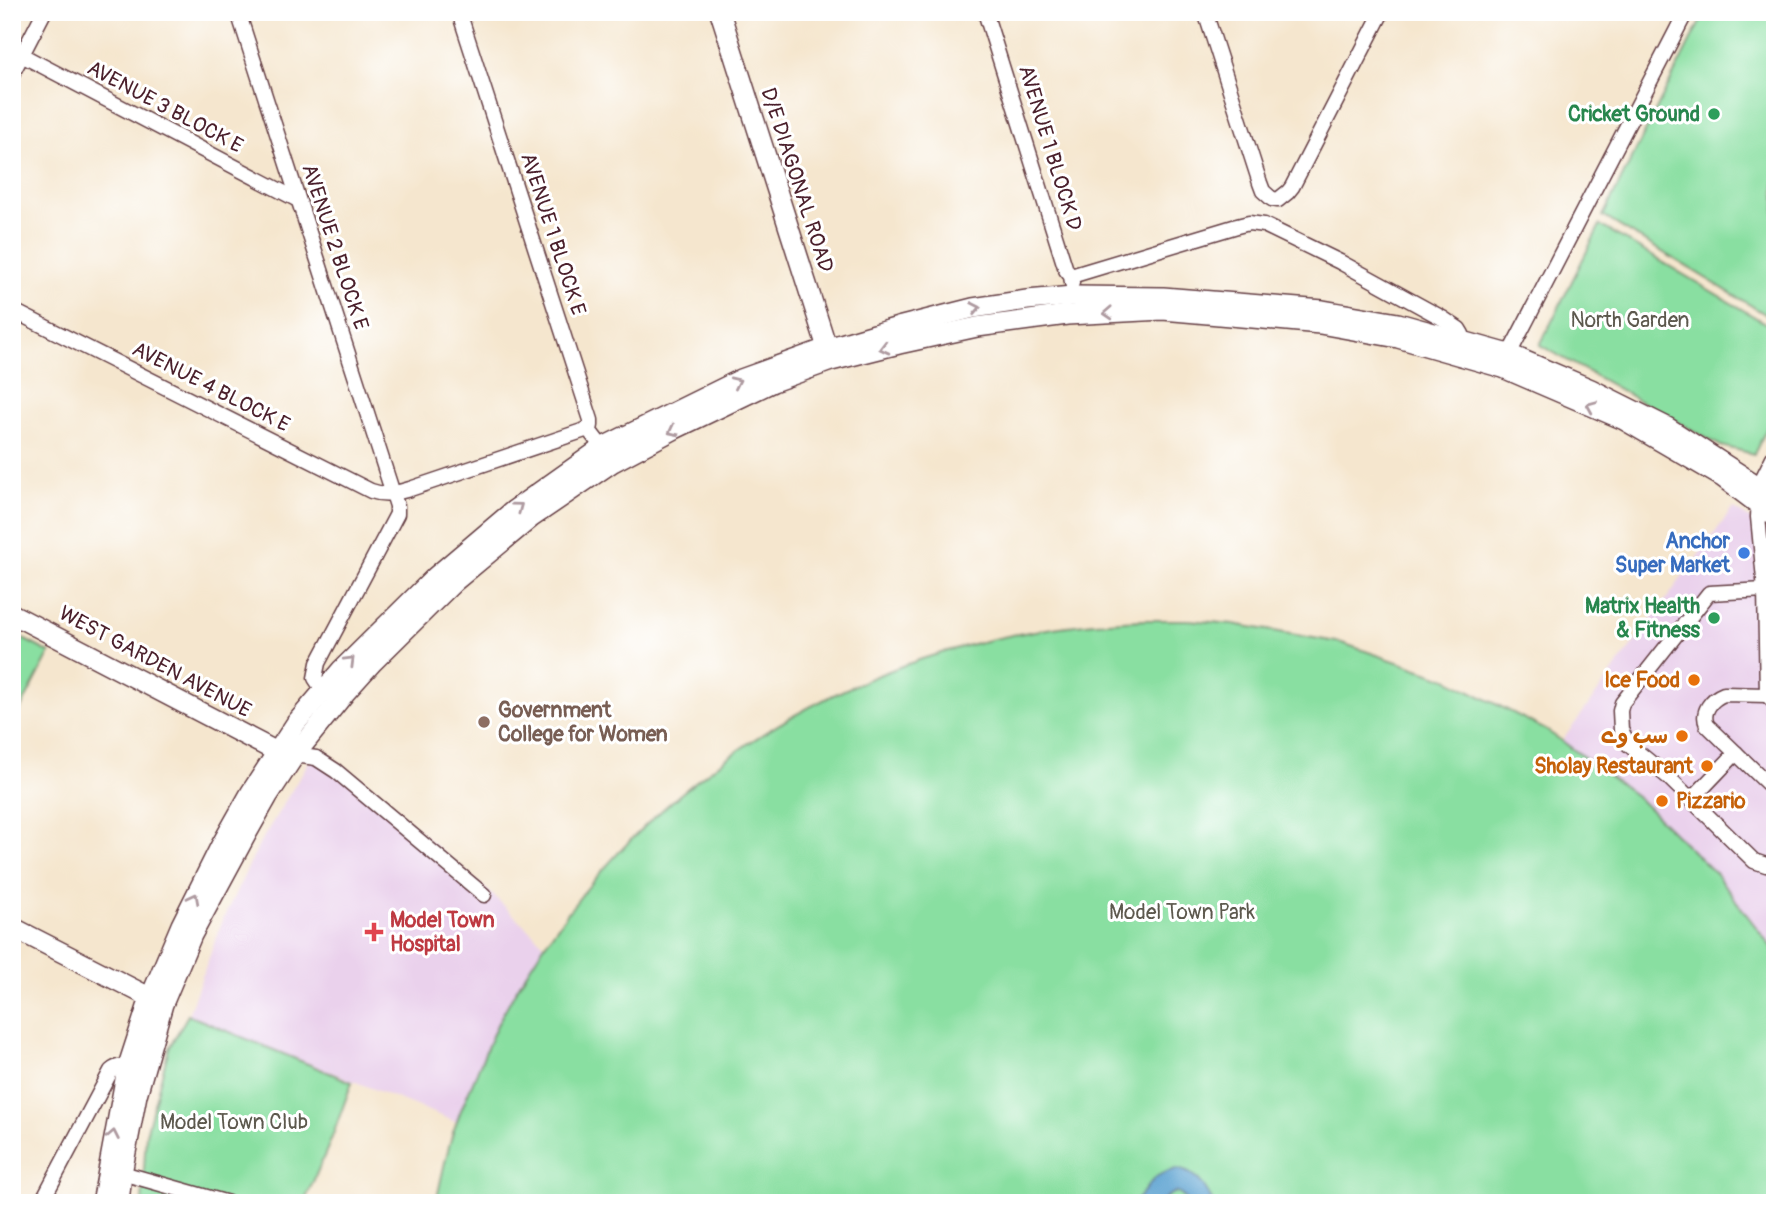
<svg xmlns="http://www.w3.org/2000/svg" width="1787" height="1215" viewBox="0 0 1787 1215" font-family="Pangolin,'Playpen Sans Arabic',sans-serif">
  <rect width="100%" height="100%" fill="#fff"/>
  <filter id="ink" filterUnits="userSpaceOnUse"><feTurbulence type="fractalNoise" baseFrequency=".0143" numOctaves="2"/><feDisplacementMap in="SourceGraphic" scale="14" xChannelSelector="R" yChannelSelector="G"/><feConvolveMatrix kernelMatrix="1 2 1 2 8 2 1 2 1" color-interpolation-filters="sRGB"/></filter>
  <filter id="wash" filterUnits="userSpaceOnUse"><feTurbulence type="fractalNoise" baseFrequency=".00686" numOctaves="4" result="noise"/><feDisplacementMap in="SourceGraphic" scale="28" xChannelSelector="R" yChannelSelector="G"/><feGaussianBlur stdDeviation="1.57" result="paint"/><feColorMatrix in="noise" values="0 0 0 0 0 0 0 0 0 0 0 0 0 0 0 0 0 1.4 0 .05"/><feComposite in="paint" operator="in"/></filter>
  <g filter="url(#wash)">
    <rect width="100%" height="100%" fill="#f5e6ce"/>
    <g fill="#ead1ec">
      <polygon points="1733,508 1775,536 1775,952 1715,873 1636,796 1562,741"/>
      <polygon points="316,750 356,777 495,897 544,944 499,1020 456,1122 188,1015 223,919 260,843"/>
    </g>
    <g fill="#89dfa1" stroke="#6a7f66" stroke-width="2">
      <polygon points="1705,12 1775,12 1775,320 1603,216"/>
      <polygon points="1600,225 1775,329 1775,412 1754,454 1721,446 1540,345"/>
      <path d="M1146,620H1189L1233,624L1342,643L1447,679L1546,730L1562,741L1636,796L1715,873L1775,952V1203H436C442,1176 447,1147 457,1121C463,1103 472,1085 479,1067C486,1051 492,1034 500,1019C630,774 870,628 1146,620Z"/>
      <polygon points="12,633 50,653 12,725"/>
      <polygon points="188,1015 352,1082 331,1140 304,1203 142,1203 146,1134 169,1048"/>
    </g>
    <path fill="#5aa1d0" stroke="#52607e" stroke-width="2" d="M1177,1169C1196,1172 1206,1186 1213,1203H1189C1177,1188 1172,1191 1160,1203H1133C1152,1186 1148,1175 1177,1169Z"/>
  </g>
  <g filter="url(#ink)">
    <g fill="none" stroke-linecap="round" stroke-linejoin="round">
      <defs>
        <g id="street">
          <polyline points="238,12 397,506 397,514 318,663 315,678 323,690"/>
          <polyline points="459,12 591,420 591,426 588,429 608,455"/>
          <polyline points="985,12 1066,270 1071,276 1072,283"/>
          <polyline points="1205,12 1260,183 1263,191 1272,199"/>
          <polyline points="12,50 298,200"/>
          <polyline points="12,74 44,12"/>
          <polyline points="1272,199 1278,200 1288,192 1292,187 1382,12"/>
          <polyline points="1071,276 1237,226 1249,223 1264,225 1340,262 1444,319 1459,329 1462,334 1461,339"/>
          <path d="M12,310L371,491C386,496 395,493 410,489L588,429"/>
          <polyline points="1506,360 1686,12"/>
          <polyline points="1759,498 1758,517 1765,590 1767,695 1775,703"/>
          <polyline points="1765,590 1709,593 1622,703 1620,711 1621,730 1629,745 1667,776 1754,861 1766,865 1775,866"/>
          <path d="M1767,695L1724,694C1711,699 1701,712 1707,725L1767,783L1772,785H1775"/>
          <polyline points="295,755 316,758 336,771 484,895"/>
          <polyline points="1692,799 1736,753"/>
          <polyline points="122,1173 228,1203"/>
          <path d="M41,1203L111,1071C117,1066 120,1066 127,1069"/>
        </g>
        <g id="secondary">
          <polyline points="720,12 831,360"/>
          <polyline points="1761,487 1775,459"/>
          <polyline points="12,614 277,752 289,754"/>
          <polyline points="12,927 159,1002"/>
          <polyline points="102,1203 127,1069 150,998 181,925 220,847 251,792 296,723 342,669 435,577 514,510 603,447 741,379 827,348 898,327 973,308 1027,300 1073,296 1163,297 1323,310 1398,323 1509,354 1591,389 1667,427 1775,497"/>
          <polyline points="119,1203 122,1173 137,1095 163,1004 192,935 246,835 268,796 295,755 345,693 373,662 454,582 531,518 613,462 675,429 773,382 831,361 899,344 977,327 1067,315 1163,310 1320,324 1398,338 1503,368 1624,420 1722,477 1775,517"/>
        </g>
      </defs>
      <use href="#street" stroke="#643d43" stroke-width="17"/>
      <use href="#secondary" stroke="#643d43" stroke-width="22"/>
      <use href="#street" stroke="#fff" stroke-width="14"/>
      <use href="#secondary" stroke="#fff" stroke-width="19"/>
    </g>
    <defs><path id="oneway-chevron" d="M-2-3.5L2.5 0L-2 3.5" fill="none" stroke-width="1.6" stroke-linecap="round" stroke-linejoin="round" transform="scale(1.75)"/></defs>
    <g stroke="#ae9aa0">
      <use href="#oneway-chevron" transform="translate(976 308) rotate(-11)"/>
      <use href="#oneway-chevron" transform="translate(1108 313) rotate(177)"/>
      <use href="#oneway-chevron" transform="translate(884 348) rotate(166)"/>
      <use href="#oneway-chevron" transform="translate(736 382) rotate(-25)"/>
      <use href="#oneway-chevron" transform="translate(1591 406) rotate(-157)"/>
      <use href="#oneway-chevron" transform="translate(673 431) rotate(153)"/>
      <use href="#oneway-chevron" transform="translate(518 507) rotate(-37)"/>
      <use href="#oneway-chevron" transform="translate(350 661) rotate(-45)"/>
      <use href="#oneway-chevron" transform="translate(194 898) rotate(-63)"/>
      <use href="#oneway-chevron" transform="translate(113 1135) rotate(-79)"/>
    </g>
  </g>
  <g fill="#2e9e5b" stroke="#fff" stroke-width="2.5">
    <circle cx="1714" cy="114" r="7"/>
    <circle cx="1714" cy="618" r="7"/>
  </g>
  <circle fill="#3f7fe0" stroke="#fff" stroke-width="2.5" cx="1744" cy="553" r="7"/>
  <g fill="#e8710a" stroke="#fff" stroke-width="2.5">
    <circle cx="1694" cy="680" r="7"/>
    <circle cx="1682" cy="736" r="7"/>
    <circle cx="1707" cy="766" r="7"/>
    <circle cx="1662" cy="801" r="7"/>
  </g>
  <circle fill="#8d6e63" stroke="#fff" stroke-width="2.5" cx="484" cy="722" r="7"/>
  <path fill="#e0444e" stroke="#fff" stroke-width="2.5" d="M370.5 921.5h7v7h7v7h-7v7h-7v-7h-7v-7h7z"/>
  <g text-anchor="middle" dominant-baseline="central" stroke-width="6" stroke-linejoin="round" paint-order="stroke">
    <g font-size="21" fill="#4a1f2b" stroke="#fff">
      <text transform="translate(165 107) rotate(28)">AVENUE 3 BLOCK E</text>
      <text transform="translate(1050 148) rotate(73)">AVENUE 1 BLOCK D</text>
      <text transform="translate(797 180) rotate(72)">D/E DIAGONAL ROAD</text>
      <text transform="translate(553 234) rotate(72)">AVENUE 1 BLOCK E</text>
      <text transform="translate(335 247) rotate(72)">AVENUE 2 BLOCK E</text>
      <text transform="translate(211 387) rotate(27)">AVENUE 4 BLOCK E</text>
      <text transform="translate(155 662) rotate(28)">WEST GARDEN AVENUE</text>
    </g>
    <g font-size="21" font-weight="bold" fill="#27864d" stroke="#fff" text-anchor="end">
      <text x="1700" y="114">Cricket Ground</text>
      <text x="1700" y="606">Matrix Health<tspan x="1700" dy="24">&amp; Fitness</tspan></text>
    </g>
    <g font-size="21" fill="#5d594e" stroke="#fff">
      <text x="1630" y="320">North Garden</text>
      <text x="1182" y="912">Model Town Park</text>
      <text x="234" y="1122">Model Town Club</text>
    </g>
    <g font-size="21" font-weight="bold" fill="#366cbe" stroke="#fff" text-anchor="end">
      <text x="1730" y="541">Anchor<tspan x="1730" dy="24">Super Market</tspan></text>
    </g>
    <g font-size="21" font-weight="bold" fill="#c56008" stroke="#fff" text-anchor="end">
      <text x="1680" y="680">Ice Food</text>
      <text x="1668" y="736">سب وے</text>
      <text x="1693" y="766">Sholay Restaurant</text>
      <text x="1676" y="801" text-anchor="start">Pizzario</text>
    </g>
    <g font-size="21" font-weight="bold" fill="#785e54" stroke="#fff" text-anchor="start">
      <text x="498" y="710">Government<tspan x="498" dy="24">College for Women</tspan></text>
    </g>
    <g font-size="21" font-weight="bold" fill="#be3a42" stroke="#fff" text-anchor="start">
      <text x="390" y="920">Model Town<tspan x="390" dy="24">Hospital</tspan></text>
    </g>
  </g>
  <rect width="1787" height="1215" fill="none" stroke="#fff" stroke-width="42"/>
</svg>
